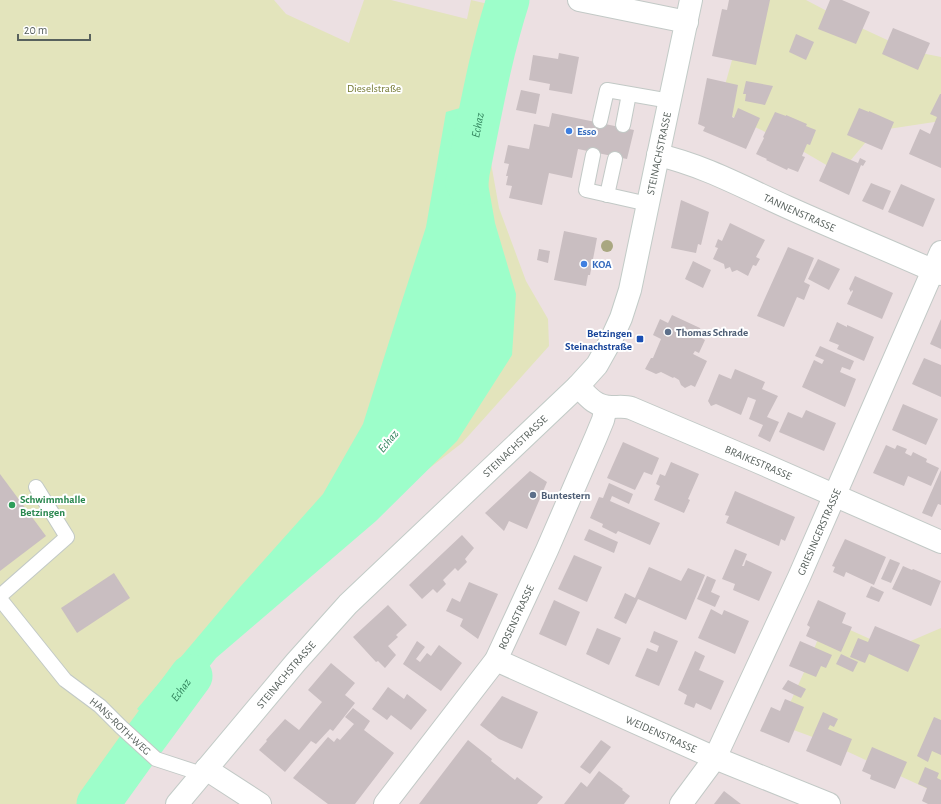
<svg xmlns="http://www.w3.org/2000/svg" width="941" height="804" viewBox="0 0 941 804" font-family="'Alegreya Sans',sans-serif">
  <rect width="100%" height="100%" fill="#ece0e2"/>
  <g fill="#e3e4bc">
    <polygon points="0,0 274,0 286,14 349,43 364,0 391,0 467,19 471,0 501,7 482,88 488,146 499,208 526,281 548,319 549,346 462,443 317,555 198,662 137,740 94,804 0,804"/>
    <polygon points="747,0 806,0 844,20 911,51 941,57 941,121 875,131 840,173 787,142 718,110 741,28"/>
    <polygon points="826,619 892,649 941,628 941,795 829,743 780,725 810,659"/>
  </g>
  <polygon fill="#9dfeca" points="474,104 495,223 516,294 512,355 457,441 376,521 216,658 160,728 137,709 240,587 323,494 363,424 400,307 426,227 446,112"/>
  <g fill="none" stroke-linecap="round" stroke-linejoin="round">
    <g stroke="#9dfeca" stroke-width="43">
      <path id="s1" d="M467,183L468,173C480,115 490,56 508,0"/>
      <path id="s2" d="M98,804L141,744L191,676"/>
    </g>
  </g>
  <g fill="#c9bec1">
    <polygon points="729,0 770,0 756,65 712,56 722,9 727,10"/>
    <polygon points="830,0 842,0 870,12 856,44 818,29"/>
    <polygon points="893,28 930,43 918,70 882,54"/>
    <polygon points="796,34 814,42 806,60 789,52"/>
    <polygon points="559,53 579,57 572,94 549,90 550,84 529,80 533,55 558,59"/>
    <polygon points="707,78 738,85 732,117 734,118 738,108 760,118 746,149 703,131 705,127 698,124"/>
    <polygon points="746,81 773,86 765,105 745,101 746,94 743,94"/>
    <polygon points="521,90 540,94 536,114 516,110"/>
    <polygon points="940,94 941,94 941,168 909,154 920,129 930,134 937,117 930,114"/>
    <polygon points="859,108 869,112 869,111 894,122 882,150 847,135"/>
    <polygon points="775,112 786,116 786,115 807,124 806,126 816,130 810,145 807,144 802,156 805,157 798,172 788,168 787,170 766,160 767,159 756,154 764,138 763,137"/>
    <polygon points="552,113 634,130 627,159 578,149 572,178 549,173 542,205 509,198 512,186 506,185 508,176 506,176 509,164 504,163 508,145 529,149 534,124 549,127"/>
    <polygon points="832,152 858,163 860,158 866,161 863,166 861,165 849,195 819,181"/>
    <polygon points="871,183 891,191 883,210 862,201"/>
    <polygon points="901,184 935,199 923,227 888,212"/>
    <polygon points="681,200 709,212 701,245 698,244 696,253 671,248"/>
    <polygon points="730,223 765,240 756,257 760,259 756,266 753,265 748,276 737,270 732,272 730,267 725,269 724,264 713,259 718,248 715,247 718,239 722,241"/>
    <polygon points="564,231 597,238 590,275 588,275 586,286 554,280"/>
    <polygon points="788,247 814,258 804,282 810,285 804,300 797,297 784,327 757,316"/>
    <polygon points="539,249 550,251 548,263 537,260"/>
    <polygon points="818,259 840,269 829,290 808,279"/>
    <polygon points="693,261 711,270 703,288 685,279"/>
    <polygon points="855,276 893,293 882,319 847,304 853,291 852,290 851,292 850,291 850,290 849,289"/>
    <polygon points="672,315 700,328 702,333 700,337 705,340 699,353 695,351 693,354 707,361 695,387 691,385 685,388 681,385 679,380 674,377 673,378 661,372 656,374 645,369 651,358 653,358 661,339 653,335 660,319 668,323"/>
    <polygon points="941,319 941,349 930,344"/>
    <polygon points="837,322 847,327 847,325 874,337 864,361 837,349 839,345 829,341"/>
    <polygon points="820,346 854,361 850,370 842,367 840,372 856,379 845,407 802,387 814,360 822,364 824,360 815,356"/>
    <polygon points="924,358 941,365 941,397 912,384"/>
    <polygon points="735,369 765,382 762,389 778,396 767,417 779,422 770,442 758,436 763,425 749,419 756,400 748,397 741,415 716,404 711,406 708,401 719,374 731,379"/>
    <polygon points="903,404 938,419 926,445 892,430"/>
    <polygon points="806,410 836,423 824,451 779,432 788,412 802,418"/>
    <polygon points="623,442 659,458 652,475 644,472 635,490 607,478"/>
    <polygon points="886,445 895,449 897,445 907,449 905,453 911,456 913,452 927,459 926,462 939,468 931,486 908,476 904,486 873,473"/>
    <polygon points="671,462 699,474 688,499 690,500 684,513 654,500 660,486 656,484 660,474 665,476"/>
    <polygon points="941,470 941,505 938,504 932,517 922,513"/>
    <polygon points="530,471 547,482 527,529 509,521 504,531 485,513"/>
    <polygon points="0,474 46,536 0,571"/>
    <polygon points="609,483 633,494 629,504 612,496 610,501 660,523 650,545 618,531 616,534 602,527 603,524 590,518 599,497 603,498"/>
    <polygon points="735,491 795,517 785,541 781,539 779,546 726,523 729,516 725,515"/>
    <polygon points="589,529 618,542 614,553 584,540"/>
    <polygon points="462,535 474,548 465,559 467,562 458,571 455,568 443,580 446,584 437,593 433,589 422,599 409,585"/>
    <polygon points="845,539 886,557 874,585 846,572 844,577 833,572 835,567 832,566"/>
    <polygon points="735,549 747,554 742,566 744,566 746,560 772,572 759,601 733,590 735,584 722,579"/>
    <polygon points="574,555 602,567 587,602 558,589"/>
    <polygon points="890,559 900,563 891,583 881,579"/>
    <polygon points="903,566 912,570 913,569 941,581 931,606 892,589"/>
    <polygon points="649,567 681,581 688,568 705,575 686,620 638,599 626,624 614,618 625,593 635,598"/>
    <polygon points="114,573 130,598 77,633 61,608"/>
    <polygon points="707,576 716,580 711,592 720,596 715,607 697,599"/>
    <polygon points="469,582 498,594 478,639 460,626 463,619 446,611 452,598 460,602"/>
    <polygon points="871,586 884,592 879,602 866,597"/>
    <polygon points="554,600 580,612 566,646 539,634"/>
    <polygon points="818,600 846,613 842,623 852,627 841,652 806,636 810,627 807,625"/>
    <polygon points="388,605 407,625 396,635 398,637 388,646 396,655 385,668 378,661 376,662 353,637"/>
    <polygon points="711,609 722,615 724,610 749,621 735,654 698,638"/>
    <polygon points="875,626 920,645 908,672 869,654 865,663 850,657 858,638 868,642"/>
    <polygon points="597,628 621,638 609,665 586,654"/>
    <polygon points="654,631 678,641 659,686 635,676 647,648 657,652 659,646 650,642"/>
    <polygon points="417,641 425,647 416,659 420,662 427,653 431,656 439,645 462,663 441,691 403,664"/>
    <polygon points="800,641 832,655 826,668 821,666 816,677 789,666"/>
    <polygon points="695,651 705,656 699,670 724,681 711,710 696,703 694,708 684,704 687,695 678,690"/>
    <polygon points="841,654 858,662 853,672 836,664"/>
    <polygon points="331,663 355,683 345,695 355,703 333,731 330,729 316,744 311,741 285,772 259,750 267,741 266,740 285,719 299,730 312,714 322,702 308,690"/>
    <polygon points="788,680 806,689 801,698 782,689"/>
    <polygon points="388,687 404,699 407,694 427,710 411,730 391,715 387,720 372,709"/>
    <polygon points="502,696 538,712 522,749 499,739 480,725"/>
    <polygon points="785,699 804,707 789,743 760,731 771,707 780,711"/>
    <polygon points="353,708 370,721 364,730 394,753 355,804 328,804 293,778 328,737 334,742 337,738 340,740 354,724 345,717"/>
    <polygon points="823,712 838,719 834,727 830,725 828,729 852,739 841,766 806,751"/>
    <polygon points="934,717 941,720 941,755 932,751 928,762 917,756"/>
    <polygon points="468,740 492,759 491,761 515,780 517,777 543,797 537,804 419,804"/>
    <polygon points="601,740 611,747 590,774 580,767"/>
    <polygon points="872,747 907,762 895,789 870,779 871,775 862,771"/>
    <polygon points="925,767 939,773 937,778 941,780 941,804 928,804 922,801 927,788 918,784"/>
    <polygon points="599,771 623,789 622,790 630,796 624,804 564,804 581,782 587,787"/>
    <polygon points="724,791 741,804 714,804"/>
  </g>
  <g fill="none" stroke-linecap="round" stroke-linejoin="round">
    <defs>
      <g id="service">
        <polyline points="600,121 607,90 670,101"/>
        <polyline points="623,125 629,94"/>
        <polyline points="593,155 586,190 648,204"/>
        <polyline points="607,195 615,159"/>
        <polyline points="0,596 67,537 36,487"/>
        <path id="s3" d="M0,599L65,680L100,706L121,727L156,759L202,774"/>
      </g>
      <g id="minor">
        <polyline points="579,0 687,22"/>
        <path id="s4" d="M658,155C703,165 745,188 787,207C838,230 890,251 941,274"/>
        <path id="s5" d="M578,386C588,397 596,407 612,407C619,407 625,406 631,408L756,461L941,542"/>
        <path id="s6" d="M496,660L715,758L829,804"/>
        <polyline points="206,769 260,804"/>
        <path id="s7" d="M385,804L496,660L547,550L596,437L603,420L606,407"/>
        <path id="s8" d="M681,804L715,758L799,577L941,252"/>
      </g>
      <g id="secondary">
        <path id="s9" d="M177,804L296,662L348,604L578,386L597,365L611,340L621,318L630,290L655,170L691,0"/>
      </g>
    </defs>
    <use href="#service" stroke="#c2c9c6" stroke-width="16"/>
    <use href="#minor" stroke="#c2c9c6" stroke-width="24"/>
    <use href="#secondary" stroke="#c2cbc7" stroke-width="24"/>
    <use href="#service" stroke="#fff" stroke-width="14"/>
    <use href="#minor" stroke="#fff" stroke-width="22"/>
    <use href="#secondary" stroke="#fff" stroke-width="22"/>
  </g>
  <circle fill="#a9a781" cx="607" cy="246" r="6"/>
  <g fill="#3f7fe0" stroke="#fff" stroke-width="1.5">
    <circle cx="569" cy="131" r="4"/>
    <circle cx="584" cy="264" r="4"/>
  </g>
  <g fill="#5c6f8a" stroke="#fff" stroke-width="1.5">
    <circle cx="668" cy="332" r="4"/>
    <circle cx="533" cy="495" r="4"/>
  </g>
  <rect fill="#1a4fb4" stroke="#fff" stroke-width="1.5" x="636" y="335" width="8" height="8" rx="2"/>
  <circle fill="#2e9e5b" stroke="#fff" stroke-width="1.5" cx="12" cy="505" r="4"/>
  <g text-anchor="middle" dominant-baseline="central" stroke-width="4" stroke-linejoin="round" paint-order="stroke">
    <g font-size="11" fill="#737831" stroke="#fff">
      <text x="374" y="88">Dieselstraße</text>
    </g>
    <g font-size="11" font-weight="bold" fill="#366cbe" stroke="#fff" text-anchor="start">
      <text x="577" y="131">Esso</text>
      <text x="592" y="264">KOA</text>
    </g>
    <g font-size="11" fill="#58615d" stroke="#fff">
      <text stroke="none"><textPath href="#s9" startOffset="830">STEINACHSTRASSE</textPath></text>
      <text stroke="none"><textPath href="#s4" startOffset="153">TANNENSTRASSE</textPath></text>
      <text stroke="none"><textPath href="#s9" startOffset="493">STEINACHSTRASSE</textPath></text>
      <text stroke="none"><textPath href="#s5" startOffset="199">BRAIKESTRASSE</textPath></text>
      <text stroke="none"><textPath href="#s8" startOffset="306">GRIESINGERSTRASSE</textPath></text>
      <text stroke="none"><textPath href="#s7" startOffset="229">ROSENSTRASSE</textPath></text>
      <text stroke="none"><textPath href="#s9" startOffset="169">STEINACHSTRASSE</textPath></text>
      <text stroke="none"><textPath href="#s3" startOffset="176">HANS-ROTH-WEG</textPath></text>
      <text stroke="none"><textPath href="#s6" startOffset="181">WEIDENSTRASSE</textPath></text>
    </g>
    <g font-size="11" font-weight="bold" fill="#4e5e75" stroke="#fff" text-anchor="start">
      <text x="676" y="332">Thomas Schrade</text>
      <text x="541" y="495">Buntestern</text>
    </g>
    <g font-size="11" font-weight="bold" fill="#164399" stroke="#fff" text-anchor="end">
      <text x="632" y="333">Betzingen<tspan x="632" dy="13">Steinachstraße</tspan></text>
    </g>
    <g font-size="11" font-weight="bold" fill="#27864d" stroke="#fff" text-anchor="start">
      <text x="20" y="499">Schwimmhalle<tspan x="20" dy="13">Betzingen</tspan></text>
    </g>
    <g font-size="12" font-style="italic" fill="#30835c" stroke="#fff">
      <text stroke="none"><textPath href="#s1" startOffset="59">Echaz</textPath></text>
      <text transform="translate(388 441) rotate(-50)">Echaz</text>
      <text stroke="none"><textPath href="#s2" startOffset="141">Echaz</textPath></text>
    </g>
  </g>
  <path d="M18 34v6h72v-6" fill="none" stroke="#58615d" stroke-width="2"/>
  <text x="24" y="34" font-size="12" fill="#58615d" stroke="#ffffff" stroke-width="3" paint-order="stroke">20 m</text>
</svg>
